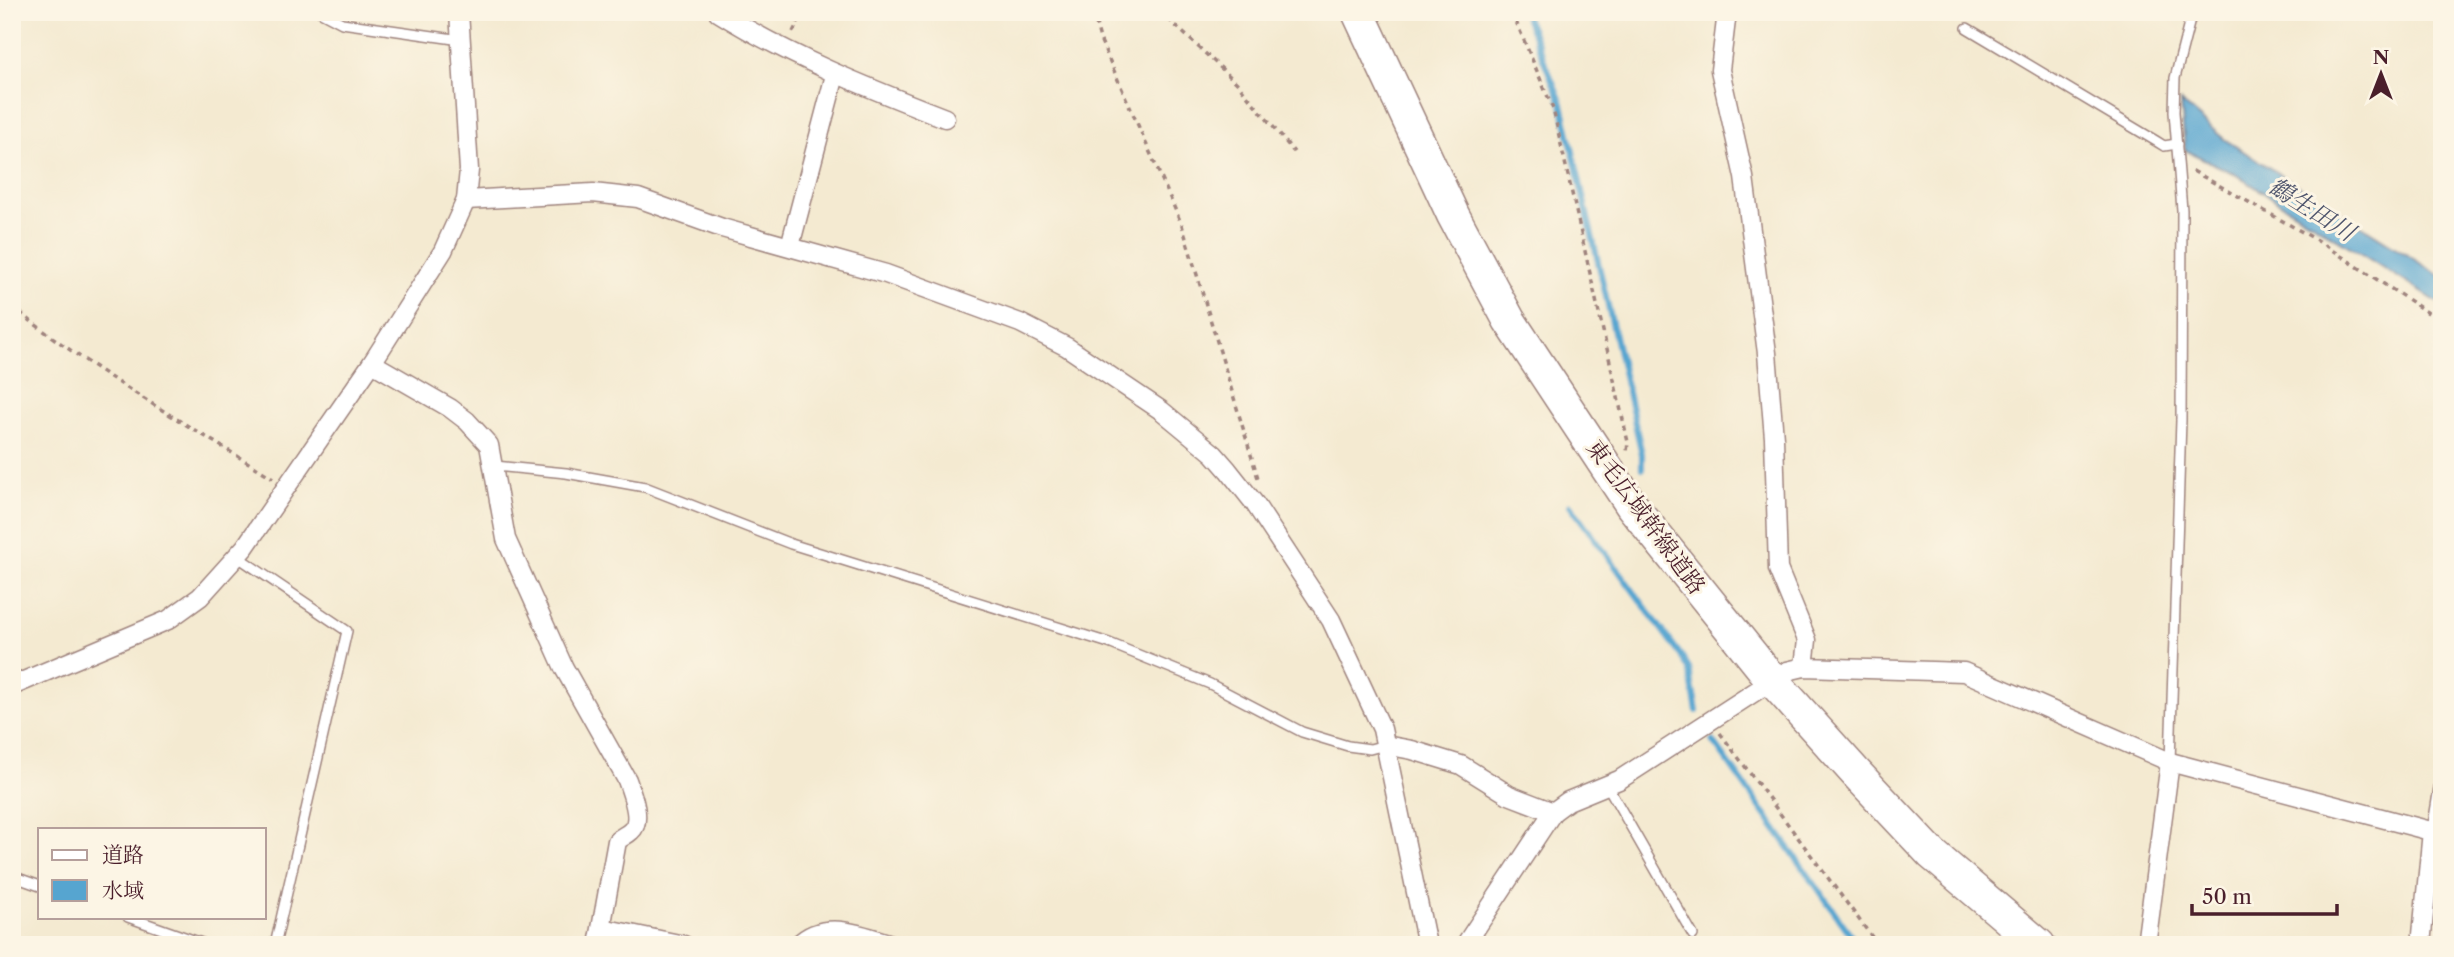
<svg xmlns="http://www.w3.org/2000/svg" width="2454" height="957" viewBox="0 0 2454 957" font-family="'Libre Caslon Text','Noto Serif JP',serif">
  <rect width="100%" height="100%" fill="#fcf5e5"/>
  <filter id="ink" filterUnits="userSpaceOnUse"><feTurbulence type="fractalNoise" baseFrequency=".0143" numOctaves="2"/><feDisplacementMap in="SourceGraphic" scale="14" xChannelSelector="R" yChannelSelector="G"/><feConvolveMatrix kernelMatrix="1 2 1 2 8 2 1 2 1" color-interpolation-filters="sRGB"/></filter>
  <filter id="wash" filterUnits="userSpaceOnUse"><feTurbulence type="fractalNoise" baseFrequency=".00686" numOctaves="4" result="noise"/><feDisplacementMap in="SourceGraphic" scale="28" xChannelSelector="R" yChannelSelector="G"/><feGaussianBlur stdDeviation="1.57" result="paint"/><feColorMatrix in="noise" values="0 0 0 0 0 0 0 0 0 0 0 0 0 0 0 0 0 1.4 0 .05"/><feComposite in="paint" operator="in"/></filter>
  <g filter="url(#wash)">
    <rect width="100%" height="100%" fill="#f4ead1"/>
    <polygon fill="#56a5d0" stroke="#50627e" stroke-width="2" points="2181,102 2224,139 2442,277 2442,305 2233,173 2185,150"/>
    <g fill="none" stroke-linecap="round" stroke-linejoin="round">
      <g stroke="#56a5d0" stroke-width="6">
        <polyline points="1524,12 1562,104 1642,454 1642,468"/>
        <polyline points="1570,505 1682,657 1689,669 1697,711"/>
        <polyline points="1713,741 1858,945"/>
      </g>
    </g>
  </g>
  <g filter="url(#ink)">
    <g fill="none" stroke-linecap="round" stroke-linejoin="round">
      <defs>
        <g id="lane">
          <polyline points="321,12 342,23 461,40"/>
          <polyline points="1967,28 2156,141 2164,146 2177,144"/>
          <polyline points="495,466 566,473 645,487 791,544 1109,643 1210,684 1302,732 1348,746 1370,749 1385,745"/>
          <polyline points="238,557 347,631 275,945"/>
          <polyline points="2170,762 2181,420 2182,210 2174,112 2175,78 2192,12"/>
          <polyline points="1607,785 1693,935"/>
          <polyline points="2432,831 2442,769"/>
          <polyline points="12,876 40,886"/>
          <polyline points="128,917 207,945"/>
        </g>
        <g id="street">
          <path d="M718,12C790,57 866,87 945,118"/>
          <polyline points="1727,12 1720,70 1744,177 1767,353 1774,438 1778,569 1807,640 1804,667"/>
          <polyline points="466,200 593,193 638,198 722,228 886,274 1020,323 1067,347 1162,411 1214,454 1228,470 1255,504 1331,620 1382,729 1427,945"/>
          <polyline points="790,246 835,75"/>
          <path d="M372,363L450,408L467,421L489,445L506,539L564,668L627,780C631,791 643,821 631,831C627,835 621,837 617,841L598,945"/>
          <polyline points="12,686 168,620 200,597 245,547 372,363 443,251 466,200 469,170 459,12"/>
          <polyline points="1385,745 1412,750 1461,765 1509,795 1553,812"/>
          <polyline points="602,928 684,945"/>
          <path d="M798,945C824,918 863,935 894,945"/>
          <polyline points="1465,945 1553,812 1568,801 1619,780 1787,671 1804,667 1964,672 2170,762 2442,834"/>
          <polyline points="2146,945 2170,762"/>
          <polyline points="2421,945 2432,831"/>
        </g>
        <polyline id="highway" points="1358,12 1453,215 1509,320 1632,506 1772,680 1855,772 1932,854 2039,945"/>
      </defs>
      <use href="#lane" stroke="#9f847e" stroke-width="12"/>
      <use href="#street" stroke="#9f847e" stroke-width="21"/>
      <use href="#highway" stroke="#9f847e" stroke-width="35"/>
      <g stroke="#9f847e" stroke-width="3.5" stroke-dasharray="5 5" stroke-linecap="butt">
        <polyline points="1093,12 1100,39 1182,225 1258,478"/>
        <polyline points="1161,12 1237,83 1294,152"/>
        <polyline points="1512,12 1553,109 1628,442 1627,452"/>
        <polyline points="793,32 803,12"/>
        <polyline points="2193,171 2315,239 2442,322"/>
        <path d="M12,306C93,372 185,423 273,478"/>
        <polyline points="1720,733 1878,945"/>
      </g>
      <use href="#lane" stroke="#fff" stroke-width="9"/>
      <use href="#street" stroke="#fff" stroke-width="18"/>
      <use href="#highway" stroke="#fff" stroke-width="32"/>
    </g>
  </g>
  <g text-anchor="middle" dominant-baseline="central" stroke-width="6" stroke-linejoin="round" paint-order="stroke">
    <g font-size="23" fill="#4a1f2b" stroke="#fcf5e5">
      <text transform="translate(1646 517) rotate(54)">東毛広域幹線道路</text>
    </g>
    <g font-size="24" font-style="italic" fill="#4f556d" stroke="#fcf5e5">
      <text transform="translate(2312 209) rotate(32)">鶴生田川</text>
    </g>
  </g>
  <rect width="2454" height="957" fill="none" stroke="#fcf5e5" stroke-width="42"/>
  <rect x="38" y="828" width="228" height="91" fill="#fcf5e5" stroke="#b59f9b" stroke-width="2"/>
  <rect x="52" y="850" width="35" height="10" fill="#ffffff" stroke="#b59f9b" stroke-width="2"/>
  <text x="102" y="862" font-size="21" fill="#4a1f2b">道路</text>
  <rect x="52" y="880" width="35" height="21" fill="#56a5d0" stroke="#b59f9b" stroke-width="2"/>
  <text x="102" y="898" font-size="21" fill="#4a1f2b">水域</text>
  <g transform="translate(2381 74)" stroke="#fcf5e5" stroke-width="5" paint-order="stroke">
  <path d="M0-5L12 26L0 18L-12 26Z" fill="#4a1f2b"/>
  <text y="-10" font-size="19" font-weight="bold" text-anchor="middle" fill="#4a1f2b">N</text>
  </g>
  <path d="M2192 904v10h145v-10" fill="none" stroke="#4a1f2b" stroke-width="3.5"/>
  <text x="2202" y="904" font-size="21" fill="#4a1f2b" stroke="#fcf5e5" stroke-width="5" paint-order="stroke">50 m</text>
</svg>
